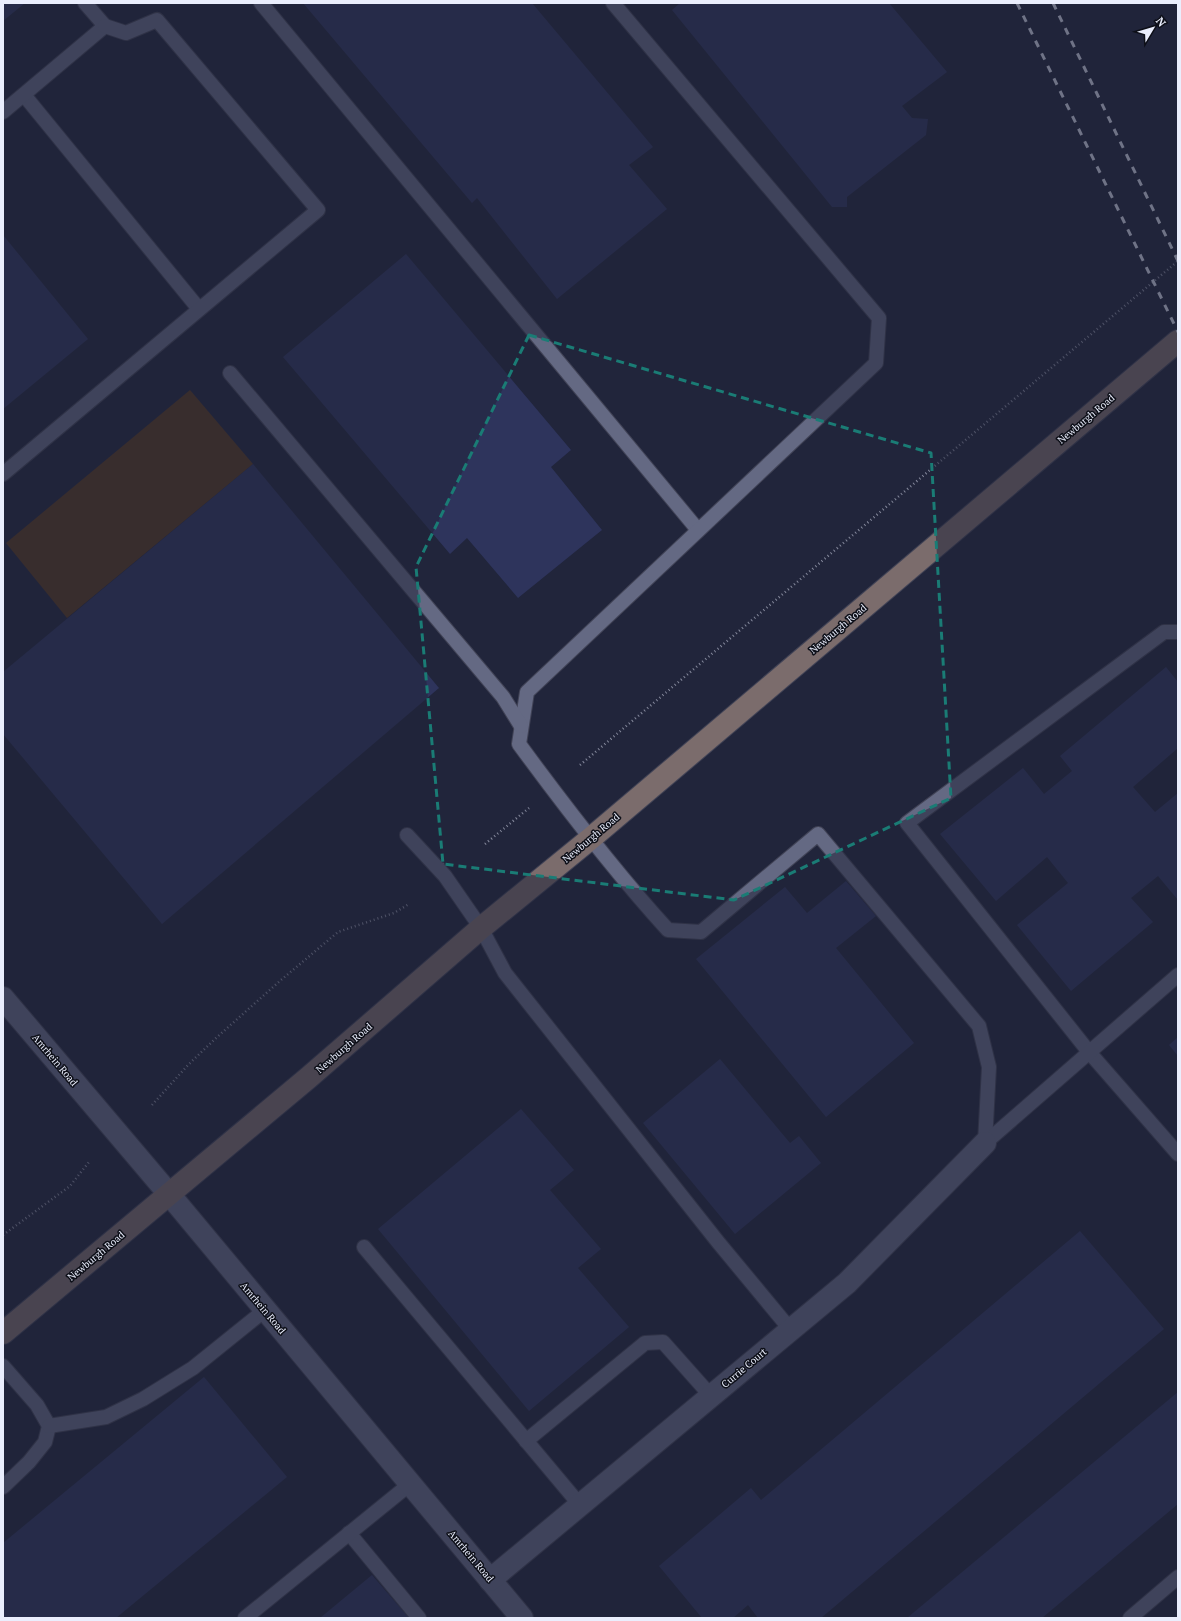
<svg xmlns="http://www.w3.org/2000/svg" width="1181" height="1621" viewBox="0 0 1181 1621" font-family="'PT Serif',serif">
  <rect width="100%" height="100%" fill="#21253b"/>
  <polygon fill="#56381d" points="190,390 253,464 67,618 6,543"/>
  <g fill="#2e345c">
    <polygon points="3,3 25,3 3,21"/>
    <polygon points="303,3 532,3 653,147 629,165 667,209 557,299 477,198 472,203"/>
    <polygon points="680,3 889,3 947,72 902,106 912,118 928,119 926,135 847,197 847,207 832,207 672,10"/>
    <polygon points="3,235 88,339 3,409"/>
    <polygon points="406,254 571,450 551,467 602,530 518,598 467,538 450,554 283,357"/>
    <polygon points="253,464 439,688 162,924 3,734 3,672"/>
    <polygon points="1166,667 1178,682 1178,748 1133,787 1155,812 1178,793 1178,900 1158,876 1131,898 1153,922 1071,991 1017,925 1068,883 1047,857 996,901 940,834 1023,768 1044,794 1072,771 1060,756"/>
    <polygon points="846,881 876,916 836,948 914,1043 826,1117 696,959 785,887 807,913"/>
    <polygon points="1178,1037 1178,1056 1169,1045"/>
    <polygon points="720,1059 790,1143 799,1136 821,1163 735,1234 643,1123"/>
    <polygon points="521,1109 574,1170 550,1190 601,1249 578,1268 629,1327 529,1411 378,1229"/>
    <polygon points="1080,1231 1164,1329 821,1618 758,1618 748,1605 733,1618 702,1618 659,1566 751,1488 761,1500"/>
    <polygon points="204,1377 287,1477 116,1618 3,1618 3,1543"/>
    <polygon points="1178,1392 1178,1504 1042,1618 907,1618"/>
    <polygon points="372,1575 409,1618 320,1618"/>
  </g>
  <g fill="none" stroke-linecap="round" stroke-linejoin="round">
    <defs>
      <g id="lane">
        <polyline points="261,3 698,530"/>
        <path d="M613,3L879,318L876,363L527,692L519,744C566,808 614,871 668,930L701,932L818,834L979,1026L989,1067L985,1143"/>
        <polyline points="24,95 199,309"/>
        <polyline points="3,112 105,26 85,3"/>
        <polyline points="230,373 503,697 521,726"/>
        <polyline points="3,474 318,210 157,20 126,33 105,26"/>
        <polyline points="1178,632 1164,632 907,823 1089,1052 1178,1154"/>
        <polyline points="407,835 445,876 481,928 505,973 718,1242 790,1329"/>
        <polyline points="985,1143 1178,975"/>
        <polyline points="364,1247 580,1505"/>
        <polyline points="3,1366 37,1405 49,1426 45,1442 29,1462 3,1487"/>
        <polyline points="49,1426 106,1417 143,1399 193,1368 265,1310"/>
        <polyline points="526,1441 645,1343 663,1342 711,1396"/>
        <polyline points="349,1533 419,1618"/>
        <polyline points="245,1618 410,1484"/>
        <polyline points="1130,1618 1178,1577"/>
      </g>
      <g id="street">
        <polyline points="3,998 169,1194 522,1618"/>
        <polyline points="490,1580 847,1283 985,1143"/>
      </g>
      <polyline id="secondary" points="3,1333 308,1078 481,928 590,839 1178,341"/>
    </defs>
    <use href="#lane" stroke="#414356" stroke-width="16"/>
    <use href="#street" stroke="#414356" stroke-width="24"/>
    <use href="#secondary" stroke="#414356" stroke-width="24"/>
    <g stroke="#85899c" stroke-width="2.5" stroke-dasharray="1 3" stroke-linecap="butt">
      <polyline points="580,765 1178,261"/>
      <polyline points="485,844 529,808"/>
      <polyline points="152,1105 188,1065 216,1038 281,980 338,932 394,913 409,904"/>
      <polyline points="3,1235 70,1186 89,1162"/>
    </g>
    <use href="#lane" stroke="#646983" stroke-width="14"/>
    <use href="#street" stroke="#646983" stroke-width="22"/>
    <use href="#secondary" stroke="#7b6c6c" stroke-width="22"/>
    <g stroke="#ced2e2" stroke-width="3" stroke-dasharray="7 7" stroke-linecap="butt">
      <polyline points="1017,3 1178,332"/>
      <polyline points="1053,3 1178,261"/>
    </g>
  </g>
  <path d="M0 0H1181V1621H0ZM529,335L931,453L951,798L734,900L443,864L416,567Z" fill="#21253b" fill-opacity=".55" fill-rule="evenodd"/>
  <path fill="none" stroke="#1a7c75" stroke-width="3" stroke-dasharray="8 5" stroke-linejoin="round" d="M529,335L931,453L951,798L734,900L443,864L416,567Z"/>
  <g text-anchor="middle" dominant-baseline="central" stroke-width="3" stroke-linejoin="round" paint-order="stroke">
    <g font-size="10" fill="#eaeefd" stroke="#0d0f18">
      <text transform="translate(1086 419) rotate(-40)">Newburgh Road</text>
      <text transform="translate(838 629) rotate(-40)">Newburgh Road</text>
      <text transform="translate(591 838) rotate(-40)">Newburgh Road</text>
      <text transform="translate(344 1048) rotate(-41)">Newburgh Road</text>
      <text transform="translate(55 1060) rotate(50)">Amrhein Road</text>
      <text transform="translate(96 1256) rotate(-40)">Newburgh Road</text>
      <text transform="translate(263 1308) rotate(50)">Amrhein Road</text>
      <text transform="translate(744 1368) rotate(-40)">Currie Court</text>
      <text transform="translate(471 1556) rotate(50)">Amrhein Road</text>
    </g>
  </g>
  <rect width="1181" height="1621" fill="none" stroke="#eaeefd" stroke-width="8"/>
  <g transform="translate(1153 28) rotate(52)" stroke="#0d0f18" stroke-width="3" paint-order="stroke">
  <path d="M0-3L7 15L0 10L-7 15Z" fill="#eaeefd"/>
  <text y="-6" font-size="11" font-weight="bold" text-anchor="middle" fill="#eaeefd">N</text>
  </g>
</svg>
